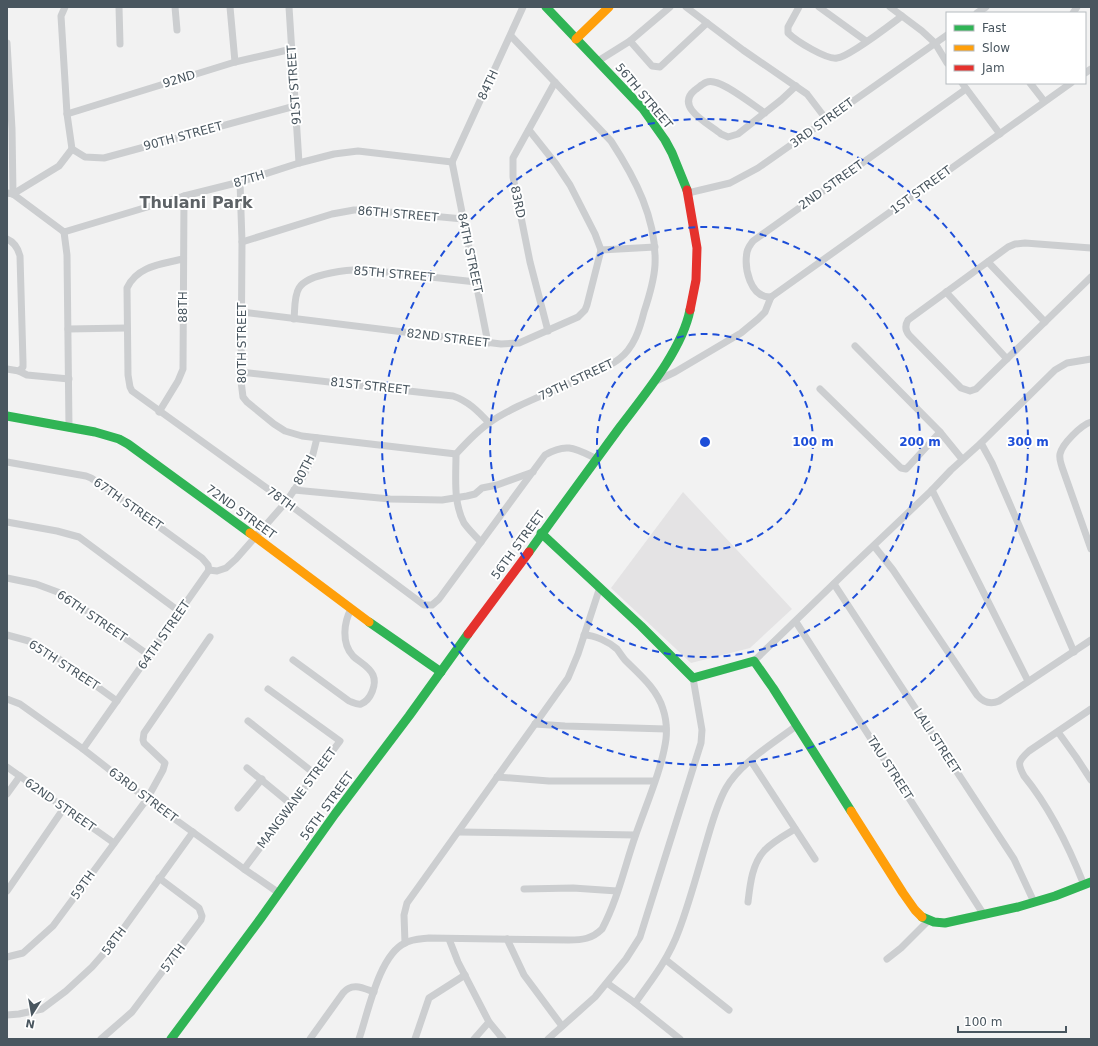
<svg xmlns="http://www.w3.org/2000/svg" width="1098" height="1046" viewBox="0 0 1098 1046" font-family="'DejaVu Sans',sans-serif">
  <rect width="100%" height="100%" fill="#f2f2f2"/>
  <polygon fill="#e4e3e4" points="683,492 792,609 750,648 691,663 611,588"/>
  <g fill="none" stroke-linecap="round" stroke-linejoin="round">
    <g stroke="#ccced0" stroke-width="7">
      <polyline points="65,7 61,16 67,114 72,149 85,157 104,158 295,106"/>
      <polyline points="119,7 120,44"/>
      <polyline points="175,7 177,30"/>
      <polyline points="230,7 235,62"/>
      <polyline points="289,7 299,163"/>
      <polyline points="686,7 743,50 807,94 826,119"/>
      <path d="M799,7L788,27V33C796,41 827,60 837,58C849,57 890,25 902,16"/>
      <polyline points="819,7 866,41"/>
      <polyline points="890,7 922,31 935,43 947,63"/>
      <polyline points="977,13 986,7"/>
      <polyline points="1073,13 1077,7"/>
      <polyline points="630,41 652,66 660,67 707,23"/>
      <polyline points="7,43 12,129 13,194"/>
      <polyline points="598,61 630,41 670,7"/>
      <polyline points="1085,73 1091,69"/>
      <polyline points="962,83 1000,134"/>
      <polyline points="1030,83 1044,101"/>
      <path d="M765,113C753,105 727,84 714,82C706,80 702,85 695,90C674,107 709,124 721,134L728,137L738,134L781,100L796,86"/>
      <polyline points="67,114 235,62 292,49"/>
      <polyline points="452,162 488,343"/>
      <polyline points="452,162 523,7"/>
      <polyline points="240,182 242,242 241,381 243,397 247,402 274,424 285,431 302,436 456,454"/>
      <polyline points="7,193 13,194 64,232"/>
      <polyline points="688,193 730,183 758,168 947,35"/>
      <polyline points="13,194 59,166 72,149"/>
      <polyline points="64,232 184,196 240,182 299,163 334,154 358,151 452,162"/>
      <polyline points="64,232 67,255 69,428"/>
      <path d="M7,239C14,242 18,248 20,256L23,362V367L19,371L7,369"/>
      <polyline points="242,242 332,214 354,210 367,210 463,219"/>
      <path d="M1091,248L1025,243L1015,244L1008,247L908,320C905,325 905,330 909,335L961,388L970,391L976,389L1091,277"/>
      <polyline points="601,250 655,247"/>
      <path d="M183,259C162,264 137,266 127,288L128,375L130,387L132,391L286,502L424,605H432L439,599L545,455C567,442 576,449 597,459"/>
      <polyline points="988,262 1045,322"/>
      <polyline points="946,292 1007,359"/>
      <polyline points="771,297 1071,83"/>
      <path d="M771,297C750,298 744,268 747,252C748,247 751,244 753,241L966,89"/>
      <polyline points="242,312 501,344 519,343 578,317 585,310 587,305 601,250 595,234 570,185 556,164 529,130"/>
      <path d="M294,319C295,309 294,296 299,288C308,273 352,269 367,270L476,282"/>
      <polyline points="68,329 127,328"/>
      <polyline points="548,331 530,262 513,177 513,158 555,82"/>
      <polyline points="855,346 940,432 962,459"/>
      <polyline points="19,371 27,375 69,379"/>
      <path d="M241,372L453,396C468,401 478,411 489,423"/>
      <polyline points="654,382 675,372 741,333 758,319 765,312 771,297"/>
      <polyline points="820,389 901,468 906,469 909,466 940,432"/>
      <polyline points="159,412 178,381 183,369 184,196"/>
      <path d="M1091,422C1081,425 1062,444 1060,454C1059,459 1061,463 1062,467L1091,549"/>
      <polyline points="981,443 992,463 1008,500 1074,652"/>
      <polyline points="7,462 86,476 91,478 106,488 202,558 208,565 209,570"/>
      <polyline points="294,490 390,499 442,500 467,496 475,494 482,488 497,485 533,472"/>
      <polyline points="932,490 1028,681"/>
      <polyline points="7,522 57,531 79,537 180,612"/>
      <path d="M481,542C475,536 469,530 464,523C453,502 456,477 456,454C466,443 477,431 489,423C511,407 547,394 573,382C589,375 606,369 619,359C634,348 640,328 644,312C649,297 654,281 655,265C657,219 635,178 611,141L511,36"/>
      <path d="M874,546L893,570L977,695C983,702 990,705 999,701L1091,640"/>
      <polyline points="209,570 217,571 226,568 236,559 286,502 303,477 312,458 317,438"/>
      <polyline points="7,578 36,584 63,594 150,656"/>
      <polyline points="834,584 1014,859 1034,902"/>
      <polyline points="796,622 984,915"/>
      <polyline points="7,635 29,641 40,647 59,659 117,701"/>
      <path d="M293,660L349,701C352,702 357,705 361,704C371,700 377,684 373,675C369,666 359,662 353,656C341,643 344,622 351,609"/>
      <polyline points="754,661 852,566 932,490 951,470 981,443 1055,370 1067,363 1091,359"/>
      <polyline points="7,699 20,704 83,749 147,799 244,869 279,893"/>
      <polyline points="248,721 315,774"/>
      <polyline points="535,724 565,726 666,729"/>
      <polyline points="1058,732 1076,757 1091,780"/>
      <polyline points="83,749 209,570"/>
      <polyline points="751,761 815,859"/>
      <polyline points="7,767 114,843"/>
      <polyline points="247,768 292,805"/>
      <polyline points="497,777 549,781 654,781"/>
      <polyline points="7,794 20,776"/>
      <polyline points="238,808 262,779"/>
      <polyline points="459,832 635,835"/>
      <polyline points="244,869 340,741 268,689"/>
      <path d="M1084,885C1069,847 1050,808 1024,776C1017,763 1018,761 1029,751L1091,709"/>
      <polyline points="524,889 573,888 617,891"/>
      <polyline points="7,891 64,808"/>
      <path d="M748,902C750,885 752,864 764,851C772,842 785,835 795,829"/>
      <polyline points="449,939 458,962 489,1022 503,1039"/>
      <polyline points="507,939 524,975 562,1026"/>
      <polyline points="405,943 404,915 407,903 568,678 578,654 600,587"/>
      <polyline points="7,957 23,953 53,926 147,799 163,770 165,763 144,743 143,740 144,733 210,637"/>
      <polyline points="887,959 901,948 928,921"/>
      <polyline points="666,960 729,1010"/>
      <polyline points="607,983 635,1003 680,1039"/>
      <path d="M635,1003C652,980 669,958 679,930C690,901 698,870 707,840C712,823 717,804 726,788C740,763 774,743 796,726"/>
      <polyline points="7,1015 19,1014 42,1009 66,991 92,967 113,943 193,832"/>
      <polyline points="101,1039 132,1012 201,920 202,916 199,908 159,878"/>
      <path d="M310,1039L343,993C352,982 363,988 374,992"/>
      <path d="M359,1039C368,1013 379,955 405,943C412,939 421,939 429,938L569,940C582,940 592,939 602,929C618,899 625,865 636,834C646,805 662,769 666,739C667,729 666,718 663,709C657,689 640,675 626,661C623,658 620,653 617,649C609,642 595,635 584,635"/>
      <polyline points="415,1039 429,998 465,975"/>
      <polyline points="474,1039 489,1022"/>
      <polyline points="548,1039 595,997 626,959 640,937 701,743 702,730 693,678"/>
    </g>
    <g stroke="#30b455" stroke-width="9">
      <polyline points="546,7 643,109 665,140 672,153 687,190"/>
      <polyline points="7,416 95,432 119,439 128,444 250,533"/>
      <polyline points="541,533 641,626 693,678 754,661 773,688 851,811"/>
      <path d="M529,552C559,510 590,468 620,427C645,394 682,350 690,310"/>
      <polyline points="369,622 441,672"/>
      <polyline points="922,917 934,922 945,923 1018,907 1055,896 1091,882"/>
      <polyline points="171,1039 261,918 335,814 409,716 468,634"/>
    </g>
    <g stroke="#ff9f0a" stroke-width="9">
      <polyline points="576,39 609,7"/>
      <polyline points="250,533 369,622"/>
      <polyline points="851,811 903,893 915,910 922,917"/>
    </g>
    <g stroke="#e5322d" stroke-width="9">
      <polyline points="687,190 697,248 696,280 690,310"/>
      <polyline points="468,634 529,552"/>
    </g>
  </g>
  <g fill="none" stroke="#1d4ed8" stroke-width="2" stroke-dasharray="7 5">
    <circle cx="705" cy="442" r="108"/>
    <circle cx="705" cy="442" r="215"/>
    <circle cx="705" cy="442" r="323"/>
  </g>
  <g text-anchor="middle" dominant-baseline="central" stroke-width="4" stroke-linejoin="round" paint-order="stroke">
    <g font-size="12" fill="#49565f" stroke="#fff">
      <text transform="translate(179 79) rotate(-17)">92ND</text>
      <text transform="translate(294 85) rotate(-94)">91ST STREET</text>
      <text transform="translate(488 85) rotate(-65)">84TH</text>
      <text transform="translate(644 96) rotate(50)">56TH STREET</text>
      <text transform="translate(822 123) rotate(-36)">3RD STREET</text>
      <text transform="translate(183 136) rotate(-15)">90TH STREET</text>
      <text transform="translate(249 179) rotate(-17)">87TH</text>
      <text transform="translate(831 185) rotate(-35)">2ND STREET</text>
      <text transform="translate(921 190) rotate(-36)">1ST STREET</text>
      <text transform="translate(518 202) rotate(78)">83RD</text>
      <text transform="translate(398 214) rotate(5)">86TH STREET</text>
      <text transform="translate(470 253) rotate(78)">84TH STREET</text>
      <text transform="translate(394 274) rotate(5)">85TH STREET</text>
      <text transform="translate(183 307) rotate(-90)">88TH</text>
      <text transform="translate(448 338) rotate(7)">82ND STREET</text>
      <text transform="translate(242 343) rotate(-90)">80TH STREET</text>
      <text transform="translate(576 380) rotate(-25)">79TH STREET</text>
      <text transform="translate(370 386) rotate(6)">81ST STREET</text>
      <text transform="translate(304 470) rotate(-63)">80TH</text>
      <text transform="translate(281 499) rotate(36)">78TH</text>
      <text transform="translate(128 504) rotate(35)">67TH STREET</text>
      <text transform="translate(241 512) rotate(36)">72ND STREET</text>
      <text transform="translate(518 545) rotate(-54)">56TH STREET</text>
      <text transform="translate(92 616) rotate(34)">66TH STREET</text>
      <text transform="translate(164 635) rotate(-55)">64TH STREET</text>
      <text transform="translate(64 665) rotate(33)">65TH STREET</text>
      <text transform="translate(937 741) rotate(57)">LALI STREET</text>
      <text transform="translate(890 768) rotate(57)">TAU STREET</text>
      <text transform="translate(143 795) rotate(37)">63RD STREET</text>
      <text transform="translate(297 798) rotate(-53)">MANGWANE STREET</text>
      <text transform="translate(60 805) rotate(35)">62ND STREET</text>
      <text transform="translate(327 806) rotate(-54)">56TH STREET</text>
      <text transform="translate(83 885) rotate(-54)">59TH</text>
      <text transform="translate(114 941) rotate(-53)">58TH</text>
      <text transform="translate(173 958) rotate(-53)">57TH</text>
    </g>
    <g font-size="16" font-weight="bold" fill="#5d6266" stroke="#fff">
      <text x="196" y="202">Thulani Park</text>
    </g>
  </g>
  <circle cx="705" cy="442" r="6" fill="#1d4ed8" stroke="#fff" stroke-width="2"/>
  <g font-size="12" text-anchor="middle" font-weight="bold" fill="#1d4ed8" stroke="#fff" stroke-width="4" stroke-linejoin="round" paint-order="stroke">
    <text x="813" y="446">100 m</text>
    <text x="920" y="446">200 m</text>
    <text x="1028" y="446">300 m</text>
  </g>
  <rect width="1098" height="1046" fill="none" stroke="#49565f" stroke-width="16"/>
  <rect x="946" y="12" width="140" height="72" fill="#ffffff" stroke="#b6bbbf"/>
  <rect x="954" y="25" width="20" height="6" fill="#30b455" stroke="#b6bbbf"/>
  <text x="982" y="32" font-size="12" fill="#49565f">Fast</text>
  <rect x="954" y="45" width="20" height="6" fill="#ff9f0a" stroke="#b6bbbf"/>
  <text x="982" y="52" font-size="12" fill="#49565f">Slow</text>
  <rect x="954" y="65" width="20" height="6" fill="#e5322d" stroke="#b6bbbf"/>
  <text x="982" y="72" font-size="12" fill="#49565f">Jam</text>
  <g transform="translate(32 1014) rotate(191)" stroke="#ffffff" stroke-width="3" paint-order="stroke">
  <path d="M0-3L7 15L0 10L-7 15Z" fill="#49565f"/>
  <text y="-6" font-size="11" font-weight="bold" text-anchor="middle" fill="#49565f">N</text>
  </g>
  <path d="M958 1026v6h108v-6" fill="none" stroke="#49565f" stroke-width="2"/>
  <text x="964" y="1026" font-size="12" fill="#49565f" stroke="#ffffff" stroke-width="3" paint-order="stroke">100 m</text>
</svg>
